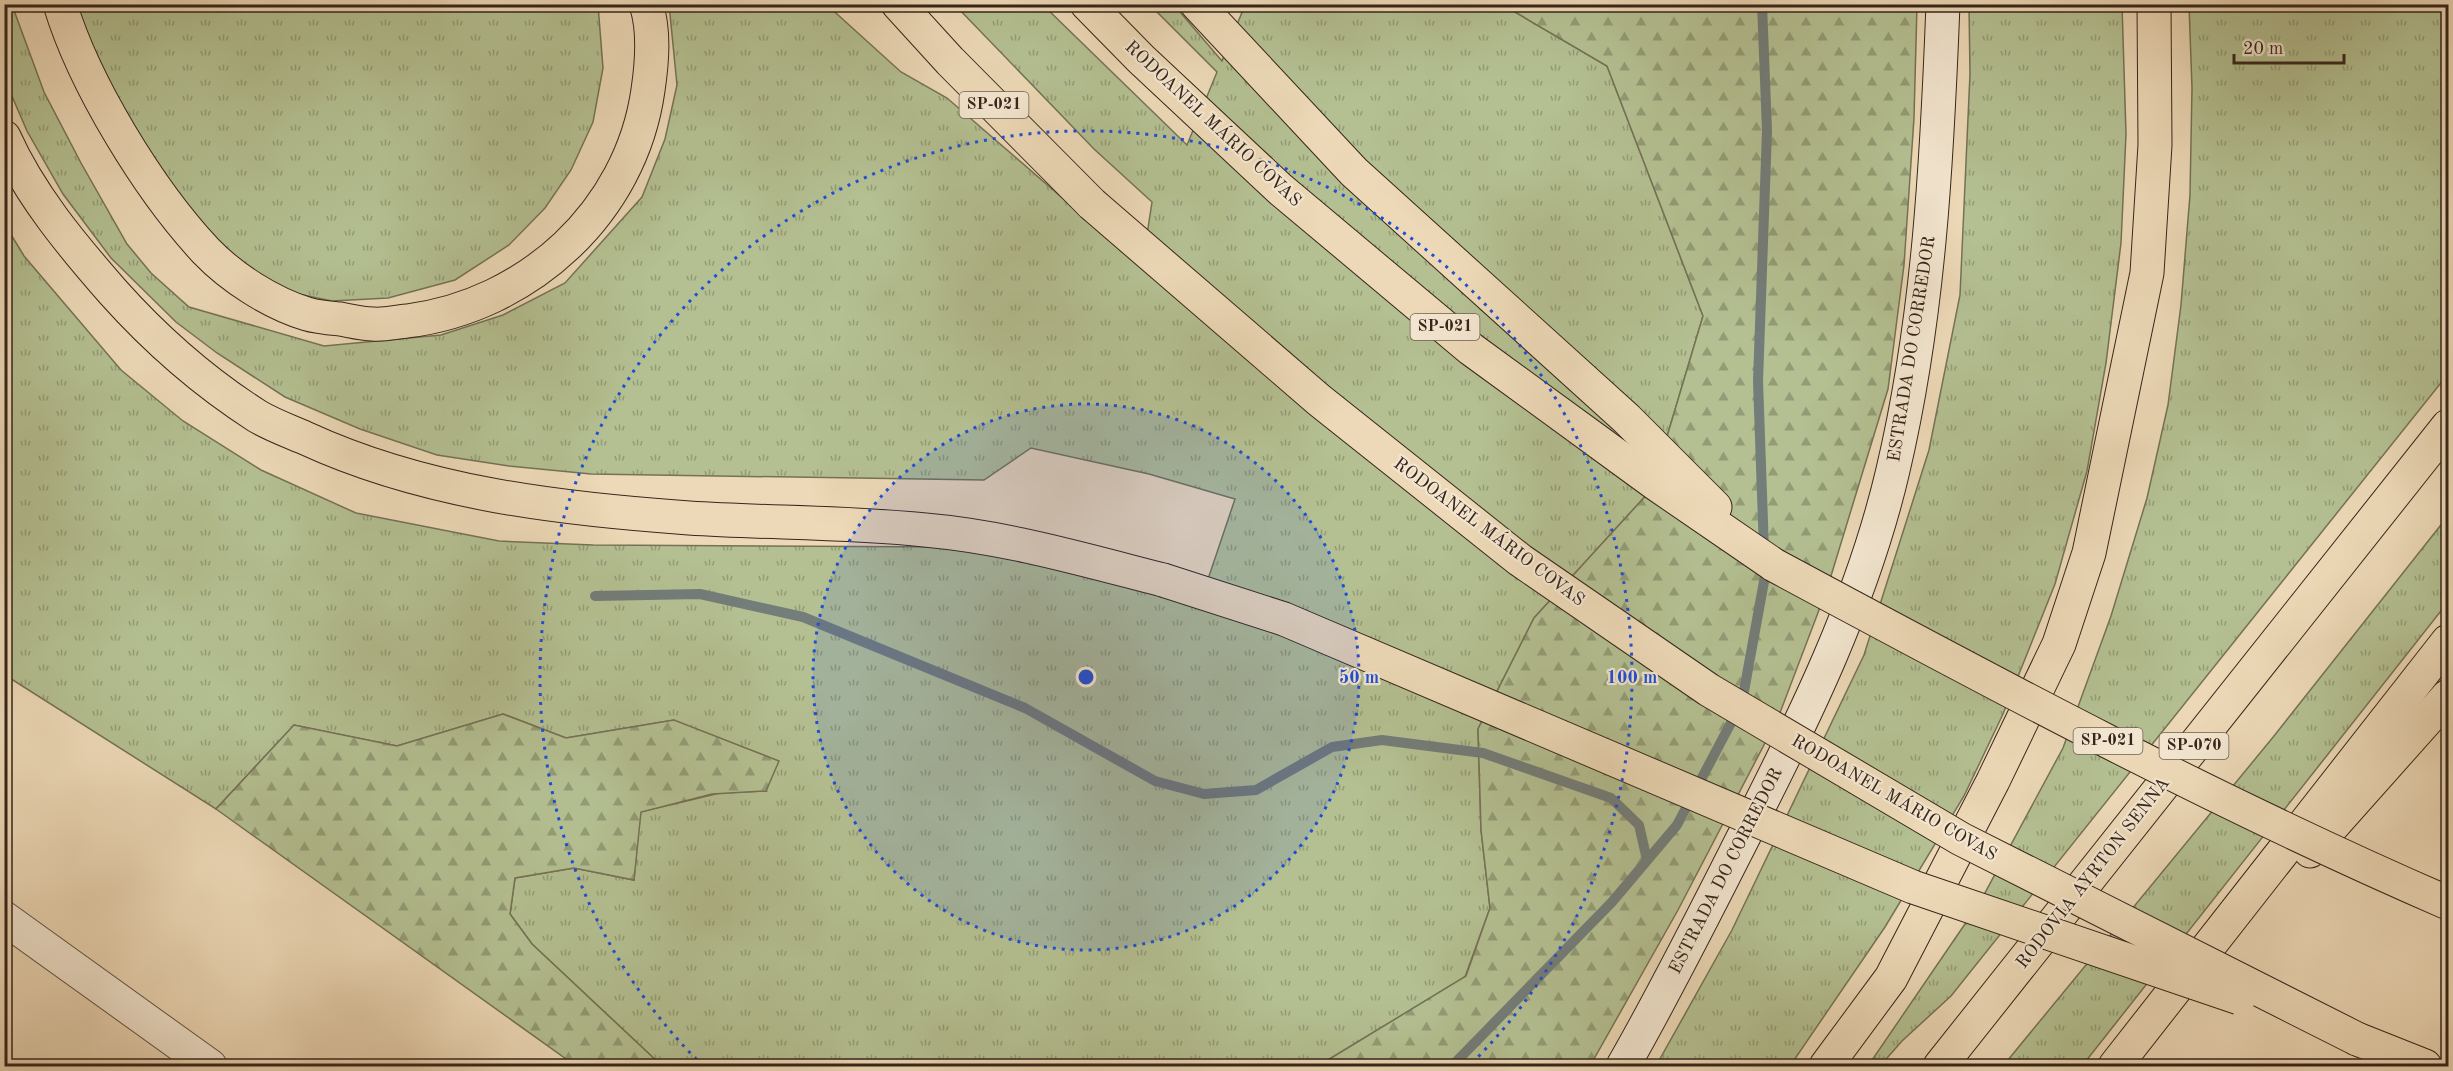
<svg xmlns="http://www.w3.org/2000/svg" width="2453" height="1071" viewBox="0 0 2453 1071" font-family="'Old Standard TT',serif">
  <defs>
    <pattern id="grass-tufts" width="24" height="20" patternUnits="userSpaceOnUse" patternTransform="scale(1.5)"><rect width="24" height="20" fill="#b4c092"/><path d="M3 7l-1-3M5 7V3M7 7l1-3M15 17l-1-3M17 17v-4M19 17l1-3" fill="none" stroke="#939c76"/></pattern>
    <pattern id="forest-firs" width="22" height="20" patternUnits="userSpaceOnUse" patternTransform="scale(1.5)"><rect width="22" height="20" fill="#b4c092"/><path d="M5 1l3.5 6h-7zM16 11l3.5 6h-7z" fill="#939c76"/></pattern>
  </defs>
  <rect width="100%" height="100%" fill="#edd9b7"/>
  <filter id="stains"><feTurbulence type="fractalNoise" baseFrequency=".00333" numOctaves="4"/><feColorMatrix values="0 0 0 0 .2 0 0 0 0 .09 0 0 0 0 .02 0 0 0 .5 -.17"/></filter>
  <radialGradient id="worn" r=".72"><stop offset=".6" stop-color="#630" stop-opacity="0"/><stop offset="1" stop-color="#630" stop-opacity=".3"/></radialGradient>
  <g fill="url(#grass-tufts)" stroke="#757256" stroke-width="1.5">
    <polygon points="669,4 827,5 901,72 947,98 1142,267 1152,202 1094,149 955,5 1043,5 1187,145 1217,72 1150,5 1174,5 1222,61 1245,5 1503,5 1607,66 1703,316 1651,490 1534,618 1478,729 1481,830 1490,908 1465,977 1318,1066 662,1066 532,944 510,914 515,878 574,868 634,880 640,812 720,793 766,791 674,720 566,738 503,714 397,746 294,725 216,809 5,675 5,654 12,640 4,636 4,223 24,256 121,370 183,421 261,470 356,513 499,541 593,545 948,547 1203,594 1235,499 1149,474 1031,448 984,480 591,474 509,466 437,455 360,429 285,397 217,353 176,322 111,258 63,194 27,131 5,80 5,5 12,5 44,92 81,163 127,244 151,273 189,307 324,346 441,335 503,315 565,283 642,197 665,139 677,85"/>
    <polygon points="55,5 598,5 603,68 593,122 571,170 545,208 509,245 455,280 388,298 332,301 284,291 198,251"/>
    <polygon points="1969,5 2122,5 2126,134 2121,243 2106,363 2087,471 2055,584 2003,714 1964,796 1885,927 1790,1066 1656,1066 1732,930 1864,655 1929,450 1960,295 1970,74"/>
    <polygon points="2189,5 2448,5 2448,374 1951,996 1902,1041 1880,1066 1868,1066 1980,902 2063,748 2111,616 2147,498 2168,405 2181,305 2190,195 2192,88"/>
    <polygon points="2448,516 2448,602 2082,1066 2003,1066 2274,736"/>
  </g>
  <g fill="url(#forest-firs)" stroke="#757256" stroke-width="1.5">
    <polygon points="1503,5 1917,5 1914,118 1904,265 1888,389 1827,589 1778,718 1678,910 1590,1066 1318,1066 1466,976 1490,908 1481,830 1478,729 1534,618 1651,490 1703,316 1607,66"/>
    <polygon points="503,714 566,738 674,720 779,761 766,791 712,794 641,812 634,880 574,868 515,878 510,914 532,944 662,1066 576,1066 216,809 294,725 397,746"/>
  </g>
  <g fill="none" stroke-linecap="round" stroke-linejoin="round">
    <g stroke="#737d79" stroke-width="10">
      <polyline points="1762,4 1767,131 1758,381 1764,550"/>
      <polyline points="595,596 700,594 803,617 1025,708 1155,781 1204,794 1256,790 1332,747 1382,740 1483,753 1611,798 1639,825 1647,860"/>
      <polyline points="1452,1066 1612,902 1677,825 1742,702 1765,576 1764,565"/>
    </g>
    <defs>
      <polyline id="street" points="4,918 210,1066"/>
      <path id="secondary" d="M1623,1066C1666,991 1705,913 1744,836C1804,719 1863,599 1893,470C1929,317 1937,161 1943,4"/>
      <g id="highway">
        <path d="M60,4C84,84 149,190 206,251C232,278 271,303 307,314C317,317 329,318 340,319C351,321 362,324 373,324C384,325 396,322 407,321C528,306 631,212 648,90C652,63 655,31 646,4"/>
        <polyline points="898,4 950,61 1092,204"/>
        <polyline points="1087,4 1141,59 1280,189 1471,349 1656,484 1774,565"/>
        <polyline points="1197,4 1354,172 1627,419 1715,507"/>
        <path d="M4,137C30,195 71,244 113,292C155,339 204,382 257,416C272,425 289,431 305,438C424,493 560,509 689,518C768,523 847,522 925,530C1006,537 1085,560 1163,580"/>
        <polyline points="2310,851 2448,696"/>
        <polyline points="2357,1039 2425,1066"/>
        <polyline points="1826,1066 1891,978 1993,781 2059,644 2089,553 2147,273 2155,145 2154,4"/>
        <polyline points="1940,1066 2448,426"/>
        <polyline points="2115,1066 2448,641"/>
      </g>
    </defs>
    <use href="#street" stroke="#645242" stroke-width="35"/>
    <use href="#secondary" stroke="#36251b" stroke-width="35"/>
    <use href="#highway" stroke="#36251b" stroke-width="35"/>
    <use href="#street" stroke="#f3e6d0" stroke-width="33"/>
    <use href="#secondary" stroke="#f3e6d0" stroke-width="33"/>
    <use href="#highway" stroke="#edd9b7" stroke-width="33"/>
    <defs>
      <g id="highway-bridge">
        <polyline points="1092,204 1319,400 1520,560 1709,690 1961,839 2357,1039"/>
        <path d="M1774,565C1995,684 2217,803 2448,903"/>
        <polyline points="1163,580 1284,619 1913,887 2239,998"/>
      </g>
    </defs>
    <use href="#highway-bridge" stroke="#36251b" stroke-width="35" stroke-linecap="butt"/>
    <use href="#highway-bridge" stroke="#edd9b7" stroke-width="33"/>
  </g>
  <circle cx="1086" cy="677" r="273" fill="#1d4ed8" fill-opacity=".12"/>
  <g fill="none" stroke="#1d4ed8" stroke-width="3" stroke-dasharray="3 6">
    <circle cx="1086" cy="677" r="273"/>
    <path d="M703 1066A546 546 0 1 1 1469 1066"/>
  </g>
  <g text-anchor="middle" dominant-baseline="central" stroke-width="4.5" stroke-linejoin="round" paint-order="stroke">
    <g fill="#f3e6d0" stroke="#6f5f51" stroke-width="1.5">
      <rect x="959.5" y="92" width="69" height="26" rx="4.5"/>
      <rect x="1410.5" y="314" width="69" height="26" rx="4.5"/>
      <rect x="2073.5" y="728" width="69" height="26" rx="4.5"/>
      <rect x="2159.5" y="733" width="69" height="26" rx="4.5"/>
    </g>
    <g font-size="16" font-weight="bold" fill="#36251b">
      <text x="994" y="105">SP-021</text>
      <text x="1445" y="327">SP-021</text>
      <text x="2108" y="741">SP-021</text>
      <text x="2194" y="746">SP-070</text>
    </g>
    <g font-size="18" fill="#36251b" stroke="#f3e6d0">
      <text transform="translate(1213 124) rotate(43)">RODOANEL MÁRIO COVAS</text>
      <text transform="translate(1912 349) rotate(-81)">ESTRADA DO CORREDOR</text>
      <text transform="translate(1489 532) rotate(37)">RODOANEL MÁRIO COVAS</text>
      <text transform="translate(1894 798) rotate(30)">RODOANEL MÁRIO COVAS</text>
      <text transform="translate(1726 871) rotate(-63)">ESTRADA DO CORREDOR</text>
      <text transform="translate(2093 873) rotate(-52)">RODOVIA AYRTON SENNA</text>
    </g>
  </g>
  <circle cx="1086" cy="677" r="9" fill="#1d4ed8" stroke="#f3e6d0" stroke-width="3"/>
  <g font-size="18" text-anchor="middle" font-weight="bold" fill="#1d4ed8" stroke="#f3e6d0" stroke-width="4.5" stroke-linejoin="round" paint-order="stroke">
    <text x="1359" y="683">50 m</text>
    <text x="1632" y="683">100 m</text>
  </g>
  <rect width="2453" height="1071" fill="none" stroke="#edd9b7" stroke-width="24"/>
  <rect x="6" y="6" width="2441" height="1059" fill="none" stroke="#36251b" stroke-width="3"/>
  <rect x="12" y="12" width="2429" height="1047" fill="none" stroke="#36251b" stroke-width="1.5"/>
  <path d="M2234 54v9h110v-9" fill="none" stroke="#36251b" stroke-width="3"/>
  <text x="2243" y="54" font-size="18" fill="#36251b" stroke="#f3e6d0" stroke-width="4.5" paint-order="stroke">20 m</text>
  <rect width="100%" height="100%" filter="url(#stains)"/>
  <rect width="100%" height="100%" fill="url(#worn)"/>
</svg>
